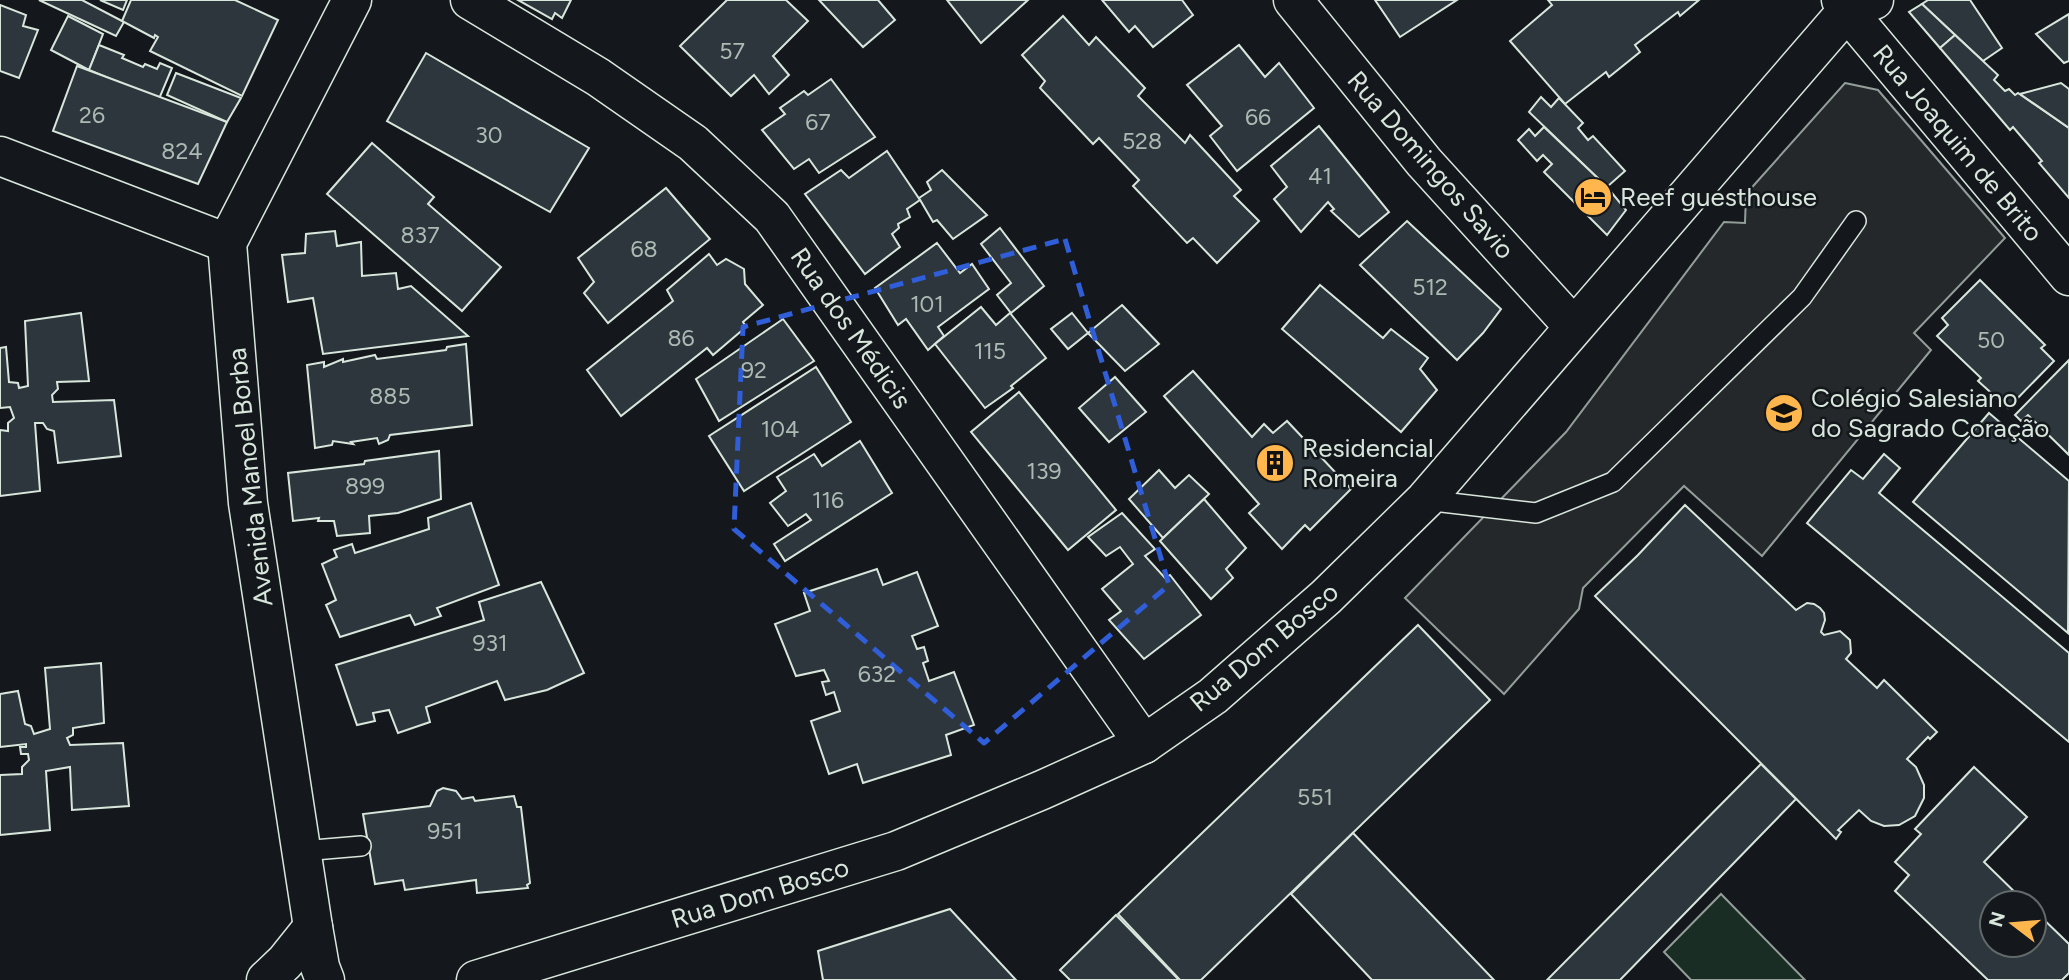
<svg xmlns="http://www.w3.org/2000/svg" width="2069" height="980" viewBox="0 0 2069 980" font-family="Figtree,sans-serif">
  <rect width="100%" height="100%" fill="#14181c"/>
  <polygon fill="#1a2d24" stroke="#939e99" stroke-width="2" points="1721,894 1805,980 1691,980 1664,952"/>
  <polygon fill="#24282b" stroke="#939e99" stroke-width="2" points="1845,83 1878,90 2005,238 1914,333 1931,350 1762,556 1684,486 1583,588 1579,609 1504,694 1405,598 1566,432 1724,222 1745,223 1746,194"/>
  <g fill="#2c363c" stroke="#d8e6dc" stroke-width="2">
    <polygon points="39,0 82,0 124,22 116,36"/>
    <polygon points="100,0 127,0 123,10"/>
    <polygon points="131,0 235,0 278,20 242,96 150,51 158,37 155,35 154,38 122,21"/>
    <polygon points="518,0 571,0 562,18 555,13 552,19"/>
    <polygon points="727,0 786,0 808,21 773,56 789,75 769,94 754,75 731,96 680,46"/>
    <polygon points="819,0 878,0 895,20 863,47"/>
    <polygon points="947,0 1028,0 981,43"/>
    <polygon points="1102,0 1182,0 1193,15 1153,47 1135,26 1129,32"/>
    <polygon points="1375,0 1457,0 1400,37"/>
    <polygon points="1548,0 1699,0 1680,16 1678,12 1635,45 1640,52 1609,77 1606,72 1565,104 1510,41 1552,5"/>
    <polygon points="1928,0 1970,0 2002,48 1983,61 1922,4"/>
    <polygon points="1922,4 1955,35 1940,48 1909,12"/>
    <polygon points="0,5 26,15 23,26 38,30 19,78 0,71"/>
    <polygon points="2069,14 2069,61 2064,63 2036,34"/>
    <polygon points="68,16 103,34 89,70 51,50"/>
    <polygon points="1063,16 1089,45 1096,37 1145,88 1138,96 1185,143 1190,135 1241,190 1234,196 1259,221 1217,263 1193,238 1187,243 1133,186 1139,180 1099,138 1093,144 1040,88 1045,81 1022,55"/>
    <polygon points="1955,35 1998,75 1994,80 2005,91 2009,89 2015,95 2018,93 2069,128 2069,198 2039,163 2042,161 2013,127 2010,130 1940,48"/>
    <polygon points="99,45 124,55 122,58 143,67 145,64 157,69 160,63 172,68 159,99 89,70"/>
    <polygon points="1239,45 1265,77 1279,63 1314,108 1237,171 1210,136 1222,126 1187,85"/>
    <polygon points="426,53 589,148 550,212 387,121"/>
    <polygon points="77,66 227,122 198,184 53,131"/>
    <polygon points="176,73 241,98 227,122 167,95"/>
    <polygon points="831,79 875,137 819,173 809,159 794,169 762,130 785,114 780,108 804,91 808,95"/>
    <polygon points="2061,83 2069,89 2069,128 2020,94"/>
    <polygon points="1541,97 1551,107 1559,98 1583,123 1578,128 1588,140 1593,136 1625,171 1607,187 1529,112"/>
    <polygon points="1319,126 1389,212 1359,237 1331,211 1334,209 1328,202 1301,232 1274,199 1287,187 1271,166"/>
    <polygon points="1544,127 1607,187 1626,210 1607,235 1544,172 1552,164 1543,155 1537,161 1518,140 1529,129 1535,136"/>
    <polygon points="372,143 434,197 428,204 501,267 462,311 327,194"/>
    <polygon points="887,151 920,200 907,209 910,217 898,224 899,228 892,234 900,247 865,274 805,194 841,170 849,178"/>
    <polygon points="942,170 987,215 953,239 937,220 933,222 919,198 931,190 927,182"/>
    <polygon points="666,188 710,239 608,323 584,293 594,282 578,258"/>
    <polygon points="1407,221 1501,309 1483,333 1457,360 1360,265"/>
    <polygon points="1000,228 1044,286 1011,313 997,295 1011,283 981,244"/>
    <polygon points="335,231 337,246 361,242 362,276 396,273 398,289 411,286 468,336 323,354 313,298 288,302 282,255 305,253 306,234"/>
    <polygon points="937,243 960,273 972,264 989,289 938,327 944,336 928,350 906,319 898,325 875,288"/>
    <polygon points="709,254 717,265 726,259 744,269 745,284 763,305 743,322 746,327 713,355 707,348 621,416 587,370 673,301 667,290"/>
    <polygon points="1980,280 2045,345 2041,348 2054,361 2008,408 1978,381 1981,378 1937,336 1948,325 1942,318"/>
    <polygon points="1320,285 1383,338 1391,329 1428,358 1420,369 1437,390 1401,432 1282,329"/>
    <polygon points="1122,305 1159,344 1125,371 1088,333"/>
    <polygon points="981,307 996,325 1010,313 1046,358 1011,386 1013,388 985,408 935,344"/>
    <polygon points="81,313 89,381 57,382 58,389 52,395 53,402 114,400 121,456 58,463 54,431 47,429 43,423 35,423 40,491 0,496 0,430 8,431 8,423 14,418 10,407 0,408 0,348 6,347 9,382 18,383 19,388 28,386 25,321"/>
    <polygon points="1072,313 1088,333 1068,349 1051,329"/>
    <polygon points="783,319 814,361 719,421 696,379"/>
    <polygon points="466,344 472,425 390,435 388,440 379,444 377,438 351,442 353,444 333,441 332,445 315,448 307,365 324,362 324,367 343,359 343,362 375,355 377,359 446,350 447,347"/>
    <polygon points="2069,360 2069,455 2028,415 2021,421 2015,415"/>
    <polygon points="816,367 851,422 744,491 709,436"/>
    <polygon points="1193,371 1252,437 1264,424 1273,433 1287,421 1351,489 1310,530 1305,525 1282,549 1249,513 1259,504 1164,396"/>
    <polygon points="1115,377 1146,412 1109,442 1079,408"/>
    <polygon points="1019,392 1116,510 1068,550 971,432"/>
    <polygon points="1989,413 2069,481 2068,633 1913,502"/>
    <polygon points="860,441 892,493 785,561 774,544 811,520 806,514 788,526 770,503 786,491 777,477 814,454 822,466"/>
    <polygon points="439,451 441,499 398,513 369,516 370,533 337,536 334,521 318,521 319,518 293,521 288,473 364,464 365,461"/>
    <polygon points="1884,454 1900,468 1879,493 2069,653 2069,742 1807,523 1851,470 1863,479"/>
    <polygon points="1159,470 1175,488 1189,475 1209,494 1163,538 1129,499"/>
    <polygon points="1204,499 1246,548 1226,569 1233,578 1211,599 1160,541"/>
    <polygon points="471,503 499,585 437,608 441,616 415,625 410,615 340,637 326,605 336,600 322,564 337,557 334,550 352,544 355,553 429,529 428,518"/>
    <polygon points="1685,505 1796,610 1807,603 1814,604 1820,608 1824,613 1825,620 1821,632 1824,635 1840,631 1850,640 1851,653 1846,659 1877,688 1884,680 1937,732 1930,739 1928,737 1907,759 1916,767 1924,785 1924,798 1915,816 1899,825 1884,826 1871,821 1859,810 1838,830 1841,832 1836,839 1595,596 1638,555"/>
    <polygon points="1122,513 1155,549 1145,556 1165,578 1170,575 1201,615 1144,659 1109,620 1121,611 1102,589 1133,564 1120,547 1106,556 1088,537"/>
    <polygon points="877,569 883,585 917,572 938,626 912,636 917,649 924,647 928,661 923,663 929,681 954,672 974,725 946,735 951,755 863,783 857,764 829,774 811,721 840,711 834,692 826,695 822,682 829,681 824,670 796,676 775,624 810,611 804,593"/>
    <polygon points="541,582 584,673 547,690 505,700 497,681 426,707 430,722 398,733 389,710 373,713 375,721 357,725 336,665 484,620 479,602"/>
    <polygon points="1418,625 1490,700 1201,980 1180,980 1118,914"/>
    <polygon points="101,663 104,723 73,728 73,735 67,738 70,745 123,743 129,806 72,810 70,767 46,771 50,830 0,835 0,775 22,774 22,767 29,760 28,754 21,754 20,747 26,747 26,744 0,747 0,694 18,691 25,724 31,726 34,734 50,729 45,668"/>
    <polygon points="1761,764 1796,799 1620,980 1547,980"/>
    <polygon points="1974,767 2027,817 1984,862 2026,903 1992,903 1992,945 2034,945 2034,910 2069,944 2069,973 2062,980 1988,980 1895,891 1909,875 1895,862 1921,834 1915,829"/>
    <polygon points="443,788 456,791 462,799 473,797 475,801 514,796 517,807 521,807 530,883 527,885 528,888 477,893 476,880 405,890 403,880 375,884 363,814 430,806 437,791"/>
    <polygon points="1353,833 1494,980 1372,980 1291,894"/>
    <polygon points="950,909 1016,980 823,980 818,951"/>
    <polygon points="1116,915 1179,980 1070,980 1060,970"/>
  </g>
  <g fill="none" stroke-linecap="round" stroke-linejoin="round">
    <defs>
      <g id="service">
        <polyline points="1425,500 1536,513 1613,482 1802,297 1856,221"/>
        <polyline points="302,851 361,846"/>
      </g>
      <g id="minor">
        <polyline points="470,0 598,77 693,143 772,217 1144,744"/>
        <polyline points="1293,0 1424,162 1573,326"/>
        <polyline points="0,156 227,243"/>
      </g>
      <polyline id="tertiary" points="1841,0 1847,11 1874,0"/>
      <g id="secondary">
        <polyline points="266,980 285,962 313,927"/>
        <polyline points="325,980 320,967 313,927 248,503 227,243 352,0"/>
        <polyline points="476,980 896,851 1042,790 1144,744 1213,696 1326,597 1425,500 1847,11 2069,276"/>
      </g>
    </defs>
    <use href="#service" stroke="#d8e6dc" stroke-width="22"/>
    <use href="#minor" stroke="#d8e6dc" stroke-width="41"/>
    <use href="#tertiary" stroke="#d8e6dc" stroke-width="41"/>
    <use href="#secondary" stroke="#d8e6dc" stroke-width="41"/>
    <use href="#service" stroke="#14181c" stroke-width="19"/>
    <use href="#minor" stroke="#14181c" stroke-width="38"/>
    <use href="#tertiary" stroke="#14181c" stroke-width="38"/>
    <use href="#secondary" stroke="#14181c" stroke-width="38"/>
  </g>
  <path fill="none" stroke="#305dd8" stroke-width="5" stroke-dasharray="14 9" stroke-linejoin="round" d="M1065,239L1169,585L984,743L734,529L743,327Z"/>
  <defs>
    <symbol id="hotel-disc" viewBox="-11 -11 22 22"><circle r="9.5" fill="#ffb74d" stroke="#14181c"/><path d="M-6-4.5h1.5V1H6V5H4.5V3h-9V5H-6ZM-4 0a1.8 1.8 0 1 1 3.6 0ZM.5 0V-2.5h3Q6-2.5 6 0Z" fill="#111"/></symbol>
    <symbol id="school-disc" viewBox="-11 -11 22 22"><circle r="9.5" fill="#ffb74d" stroke="#14181c"/><path d="M0-5L7-2L0 1L-7-2ZM-4 1L0 2.5L4 1V4Q0 6-4 4Z" fill="#111"/></symbol>
    <symbol id="building-disc" viewBox="-11 -11 22 22"><circle r="9.5" fill="#ffb74d" stroke="#14181c"/><path d="M-4-6H4V6H1V3H-1V6H-4ZM-2.5-4.3h1.7v1.8h-1.7ZM.8-4.3h1.7v1.8H.8ZM-2.5-1h1.7V.8h-1.7ZM.8-1h1.7V.8H.8Z" fill="#111"/></symbol>
  </defs>
  <g fill-rule="evenodd">
    <use href="#hotel-disc" x="1571" y="175" width="44" height="44"/>
    <use href="#school-disc" x="1762" y="391" width="44" height="44"/>
    <use href="#building-disc" x="1253" y="441" width="44" height="44"/>
  </g>
  <g text-anchor="middle" dominant-baseline="central" stroke-width="5" stroke-linejoin="round" paint-order="stroke">
    <g font-size="23" fill="#adbab4">
      <text x="732" y="51">57</text>
      <text x="92" y="115">26</text>
      <text x="1258" y="117">66</text>
      <text x="818" y="122">67</text>
      <text x="489" y="135">30</text>
      <text x="1142" y="141">528</text>
      <text x="182" y="151">824</text>
      <text x="1320" y="176">41</text>
      <text x="420" y="235">837</text>
      <text x="644" y="249">68</text>
      <text x="1430" y="287">512</text>
      <text x="927" y="304">101</text>
      <text x="681" y="338">86</text>
      <text x="1991" y="340">50</text>
      <text x="990" y="351">115</text>
      <text x="754" y="370">92</text>
      <text x="390" y="396">885</text>
      <text x="780" y="429">104</text>
      <text x="1044" y="471">139</text>
      <text x="365" y="486">899</text>
      <text x="828" y="500">116</text>
      <text x="490" y="643">931</text>
      <text x="877" y="674">632</text>
      <text x="1315" y="797">551</text>
      <text x="445" y="831">951</text>
    </g>
    <g font-size="26" fill="#d8e6dc" stroke="#14181c">
      <text transform="translate(1958 143) rotate(50)">Rua Joaquim de Brito</text>
      <text transform="translate(1431 165) rotate(49)">Rua Domingos Savio</text>
      <text transform="translate(851 328) rotate(55)">Rua dos Médicis</text>
      <text transform="translate(250 477) rotate(-96)">Avenida Manoel Borba</text>
      <text transform="translate(1264 647) rotate(-40)">Rua Dom Bosco</text>
      <text transform="translate(760 893) rotate(-17)">Rua Dom Bosco</text>
    </g>
    <g font-size="26" fill="#d8e6dc" stroke="#14181c" text-anchor="start">
      <text x="1620" y="197">Reef guesthouse</text>
      <text x="1811" y="398">Colégio Salesiano<tspan x="1811" dy="30">do Sagrado Coração</tspan></text>
      <text x="1302" y="448">Residencial<tspan x="1302" dy="30">Romeira</tspan></text>
    </g>
  </g>
  <g transform="translate(2013 924) rotate(286)"><circle r="33" fill="#14181c" stroke="#626a69" stroke-width="2"/>
  <path d="M0-5L12 26L0 18L-12 26Z" fill="#ffb74d"/>
  <text y="-10" font-size="19" font-weight="bold" text-anchor="middle" fill="#d8e6dc">N</text>
  </g>
</svg>
